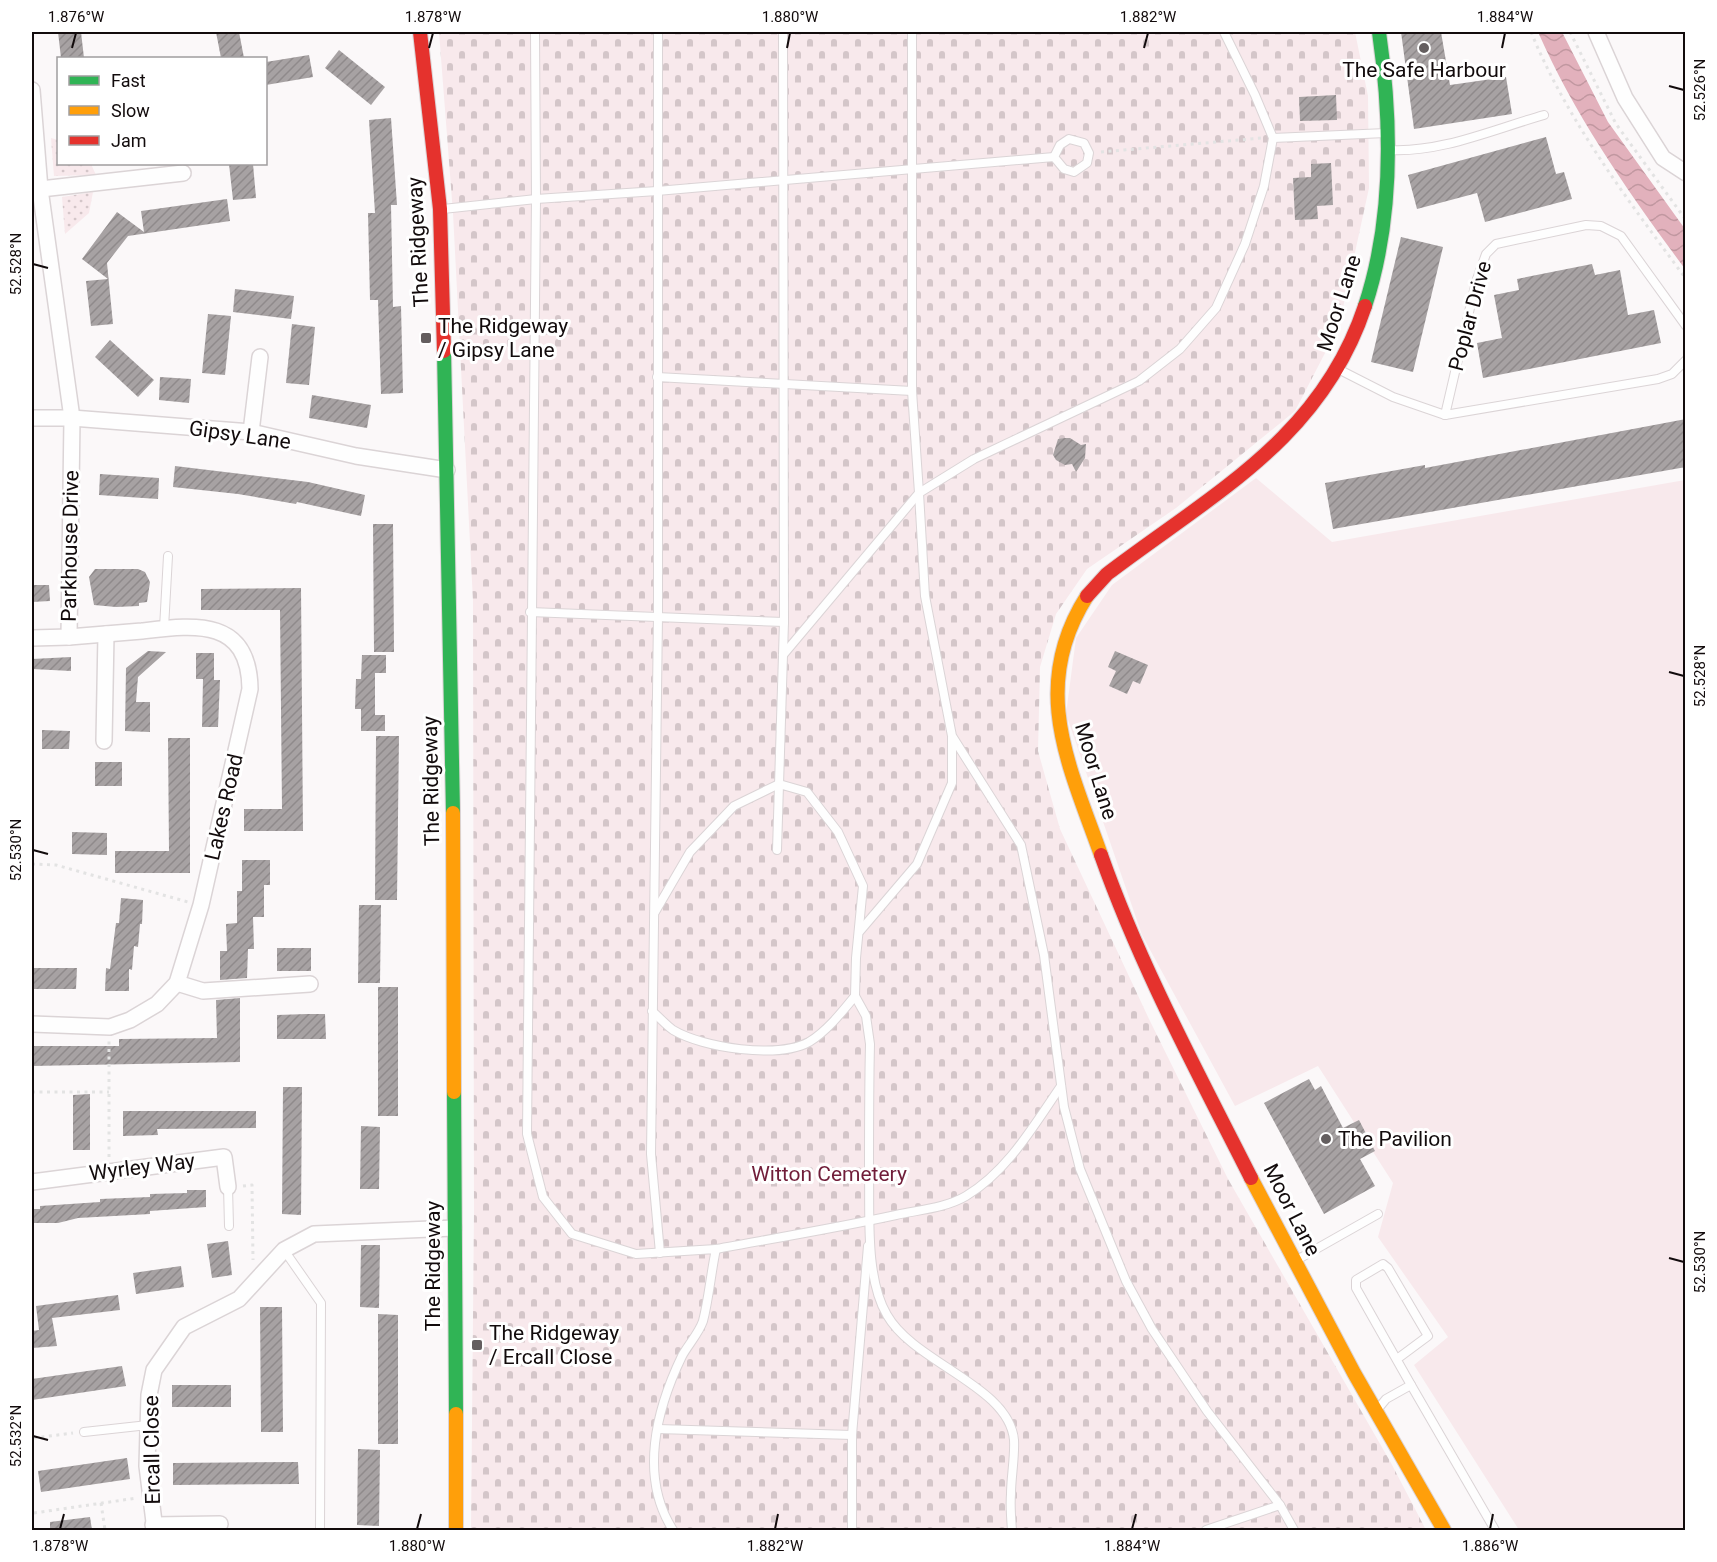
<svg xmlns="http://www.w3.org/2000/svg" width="1717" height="1562" font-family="Roboto,sans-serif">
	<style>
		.grass { fill: url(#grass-dots) }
		.cemetery { fill: url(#cemetery-stones) }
		.park { fill: #f8e9ec }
		.water { fill: url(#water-waves) }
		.building { fill: url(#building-hatch) }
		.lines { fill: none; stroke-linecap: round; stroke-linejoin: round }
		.lane-casing { stroke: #dbd4d6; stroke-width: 10 }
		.street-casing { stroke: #dbd4d6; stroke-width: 18 }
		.fast-casing { stroke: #dbd4d6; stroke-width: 16 }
		.slow-casing { stroke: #dbd4d6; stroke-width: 16 }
		.jam-casing { stroke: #dbd4d6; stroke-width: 16 }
		.path { stroke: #e3e3e3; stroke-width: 3; stroke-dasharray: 3 4.5; stroke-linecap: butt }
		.lane { stroke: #fefefe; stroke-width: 8 }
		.street { stroke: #fefefe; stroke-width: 15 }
		.fast { stroke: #30b455; stroke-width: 14 }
		.slow { stroke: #ff9f0a; stroke-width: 14 }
		.jam { stroke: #e5322d; stroke-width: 14 }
		.ticks { fill: none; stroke: #120b0c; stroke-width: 2 }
		.poi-dot { fill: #645e5f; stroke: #fff; stroke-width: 2 }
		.labels { text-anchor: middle; stroke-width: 6; stroke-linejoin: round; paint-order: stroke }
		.poi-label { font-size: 21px; fill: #120b0c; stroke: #fff; text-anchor: start }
		.street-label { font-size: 21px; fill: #120b0c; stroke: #fff }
		.park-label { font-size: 21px; fill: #701d39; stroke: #fff }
		.neatline { fill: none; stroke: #120b0c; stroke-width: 2 }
		.ticks-label { font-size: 15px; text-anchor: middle; fill: #120b0c }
	</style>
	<defs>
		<pattern id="grass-dots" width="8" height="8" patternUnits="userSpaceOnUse" patternTransform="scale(1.5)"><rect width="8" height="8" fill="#f8e9ec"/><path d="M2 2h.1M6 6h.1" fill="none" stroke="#d4c6c9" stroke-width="1.8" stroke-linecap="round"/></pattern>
		<pattern id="cemetery-stones" width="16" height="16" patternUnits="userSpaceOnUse" patternTransform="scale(1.5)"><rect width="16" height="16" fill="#f8e9ec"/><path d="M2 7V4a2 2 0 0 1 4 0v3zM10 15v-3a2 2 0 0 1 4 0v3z" fill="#d4c6c9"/></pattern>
		<pattern id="water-waves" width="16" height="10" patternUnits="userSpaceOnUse" patternTransform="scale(1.5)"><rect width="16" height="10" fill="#e2b1bc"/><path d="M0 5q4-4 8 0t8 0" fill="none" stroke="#c197a0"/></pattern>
		<pattern id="building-hatch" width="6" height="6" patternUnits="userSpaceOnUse" patternTransform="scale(1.5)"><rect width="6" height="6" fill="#a7a2a3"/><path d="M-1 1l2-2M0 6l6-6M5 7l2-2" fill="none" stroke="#8f8a8b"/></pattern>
	</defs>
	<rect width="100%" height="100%" fill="#fbf8f9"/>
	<g class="grass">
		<polygon points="51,138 58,140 58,164 91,164 96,175 54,176"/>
		<polygon points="93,192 89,213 65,234 62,197"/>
	</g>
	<polygon class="cemetery" points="439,32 1355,32 1368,96 1369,188 1339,326 1295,411 1176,508 1087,569 1056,614 1040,667 1038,751 1060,829 1149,1019 1228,1179 1391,1463 1426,1530 471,1530 474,1212 473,601 453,213"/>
	<polygon class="park" points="1256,478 1332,542 1685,480 1685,1530 1519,1530 1414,1365 1448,1337 1378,1237 1393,1183 1318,1066 1235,1106 1142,935 1066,714 1076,638 1112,585"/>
	<path class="water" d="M1538 32H1562L1608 122 1685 229V269C1629 193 1576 118 1538 32Z"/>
	<g class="building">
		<polygon points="58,32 81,32 84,58 61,58"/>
		<polygon points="216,32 239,32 244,58 221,58"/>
		<polygon points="1401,32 1441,32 1450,85 1506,77 1512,114 1414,129"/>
		<polygon points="339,50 385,87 371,105 325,68"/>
		<polygon points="309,55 313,77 266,85 266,62"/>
		<polygon points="1336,95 1337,120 1300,121 1299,97"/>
		<polygon points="391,118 397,205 391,205 393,307 401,306 403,393 381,394 378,300 370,300 368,213 375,213 369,120"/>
		<polygon points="1546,137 1556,174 1564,172 1572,199 1485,222 1477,193 1417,209 1408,175"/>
		<polygon points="1331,163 1333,205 1317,206 1318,219 1295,220 1293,178 1311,177 1311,164"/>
		<polygon points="229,164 253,164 256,198 233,200"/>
		<polygon points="227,199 230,221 128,236 107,263 113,324 91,326 86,281 108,279 82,259 117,212 144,232 141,211"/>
		<polygon points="1401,237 1443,247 1413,372 1371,362"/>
		<polygon points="1592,264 1595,275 1620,270 1628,315 1654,310 1661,343 1483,378 1477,343 1502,338 1494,295 1519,290 1517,279"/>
		<polygon points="235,289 294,296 291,319 233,312"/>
		<polygon points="208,314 231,316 225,375 202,373"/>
		<polygon points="292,324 315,327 309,385 286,383"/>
		<polygon points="110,340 154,380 138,397 95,357"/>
		<polygon points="160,377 191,379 189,403 159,400"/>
		<polygon points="312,395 371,405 367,428 309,418"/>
		<polygon points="1686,419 1686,467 1333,529 1325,483 1425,465 1425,468"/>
		<polygon points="1065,438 1070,438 1081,445 1086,444 1085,458 1076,472 1072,464 1065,465 1056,460 1053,455 1058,439"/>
		<polygon points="175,466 308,482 365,495 361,516 297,502 296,504 238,494 173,487"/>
		<polygon points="100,474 159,478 158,499 99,495"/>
		<polygon points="373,524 393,524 394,652 374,652"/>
		<polygon points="95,569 138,569 145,572 150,582 147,602 139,603 139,606 116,607 94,605 89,577"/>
		<polygon points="32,585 49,585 50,601 32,602"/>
		<polygon points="301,588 303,831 244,831 244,809 282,809 280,610 201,610 201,589"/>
		<polygon points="148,651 166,652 138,677 136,702 150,702 150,732 125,731 126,668"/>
		<polygon points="1115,651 1148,665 1140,684 1133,681 1127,694 1109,686 1116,671 1108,667"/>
		<polygon points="196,653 214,653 214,680 220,680 218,727 202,727 203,679 196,679"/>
		<polygon points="362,655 386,655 386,673 375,673 375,715 385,715 385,731 361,731 361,709 355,709 356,679 361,679"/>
		<polygon points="71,657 71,671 32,669 32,659"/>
		<polygon points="42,730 70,731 69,749 42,749"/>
		<polygon points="376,736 399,736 397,900 375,900"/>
		<polygon points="168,738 190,738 190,873 115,873 115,851 169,851"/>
		<rect x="95" y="762" width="27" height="24"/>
		<polygon points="72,832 107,833 107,855 72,854"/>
		<polygon points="242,860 270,860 270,885 264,885 264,917 253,917 254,949 248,949 247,978 220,980 220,951 227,951 226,924 237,923 237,891 242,891"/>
		<polygon points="121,898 143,900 142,924 140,924 138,947 134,946 132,970 129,969 129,991 105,991 106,968 110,969 116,923 119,923"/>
		<polygon points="359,905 381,905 380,983 358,983"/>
		<rect x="277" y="948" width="34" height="23"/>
		<polygon points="32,968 77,968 76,989 32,989"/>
		<rect x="378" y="987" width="20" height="129"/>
		<polygon points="240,998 240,1062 32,1066 32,1046 119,1046 119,1039 217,1038 216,1000"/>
		<polygon points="307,1014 325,1014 326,1039 277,1039 277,1015"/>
		<polygon points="1309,1079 1315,1090 1321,1086 1343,1128 1359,1120 1375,1151 1360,1159 1375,1186 1324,1214 1264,1103"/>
		<polygon points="283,1087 302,1087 301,1215 282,1214"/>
		<polygon points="90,1094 90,1150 73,1150 73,1095"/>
		<polygon points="123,1111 256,1111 256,1128 157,1129 158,1135 123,1136"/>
		<polygon points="361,1126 380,1127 379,1189 360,1189"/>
		<polygon points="187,1190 206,1190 206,1207 150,1211 150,1214 78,1218 58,1223 32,1223 32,1209 40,1209 40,1206 100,1202 100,1199 150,1197 150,1194 187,1193"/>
		<polygon points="228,1241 232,1275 212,1278 207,1244"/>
		<polygon points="361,1245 380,1245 379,1308 360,1307"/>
		<polygon points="181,1266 184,1287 136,1294 133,1273"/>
		<polygon points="118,1295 120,1310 52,1318 57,1346 32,1348 32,1331 39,1330 36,1306"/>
		<polygon points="260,1307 282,1307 283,1432 261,1432"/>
		<polygon points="378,1314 398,1315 398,1444 378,1444"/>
		<polygon points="122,1366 126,1386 32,1400 32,1379"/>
		<rect x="172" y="1385" width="59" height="22"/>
		<polygon points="358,1449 380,1450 379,1526 357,1525"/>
		<polygon points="127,1458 130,1479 41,1492 38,1471"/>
		<polygon points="298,1462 299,1484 173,1485 173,1463"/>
		<polygon points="90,1517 92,1530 50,1530 50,1522"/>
	</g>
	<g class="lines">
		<g class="lane-casing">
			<g id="lane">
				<path d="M535 32 536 199 527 1134 543 1197 572 1234 636 1254 716 1249C711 1272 709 1298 703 1321 699 1333 688 1345 682 1356 656 1410 639 1477 673 1530"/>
				<polyline points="658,32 658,616 651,1154 660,1253"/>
				<polyline points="1224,32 1255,95 1273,138 1264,186 1245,244 1216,308 1180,349 1139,381 974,459 919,493 925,596 952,736 1021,845 1044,955 1064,1107 1080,1169 1126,1281 1152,1329 1207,1411 1280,1505 1294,1530"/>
				<polyline points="1273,138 1386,133"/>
				<polygon points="1069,139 1084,143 1089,153 1087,163 1074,172 1064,169 1054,157 1060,145"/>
				<path d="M1389 150C1441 153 1494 129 1544 115"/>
				<polyline points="443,209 536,199 657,191 1054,157"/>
				<polyline points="1340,370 1393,397 1445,415 1658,379 1672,374 1686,360"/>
				<polyline points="657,377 912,391"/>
				<polyline points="1445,415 1476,282 1486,254 1496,244 1586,225 1601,226 1621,236 1686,326"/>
				<polyline points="530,612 784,622"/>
				<polyline points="164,628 168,556"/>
				<polyline points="783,655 919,493 912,391 912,32"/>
				<polyline points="777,850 784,622 783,32"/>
				<polyline points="860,931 917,864 952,783 952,737"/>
				<path d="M855 996 866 1016 870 1044C869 1087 869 1129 869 1172 870 1214 865 1278 887 1315 914 1363 1009 1386 1014 1440 1015 1457 1011 1477 1011 1494 1010 1506 1011 1518 1012 1530"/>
				<path d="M652 1011C659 1017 666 1025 673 1030 703 1048 778 1059 809 1042 827 1031 842 1012 855 996L856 958 863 886 838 832 807 792 779 784 734 806 690 852 655 912"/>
				<polyline points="228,1187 229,1226"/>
				<path d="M716 1249C776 1238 836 1228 896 1215 918 1210 946 1208 966 1196 1008 1171 1034 1125 1061 1086"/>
				<polyline points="284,1250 321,1303 320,1530"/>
				<polyline points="1295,1261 1378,1214"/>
				<polyline points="1411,1385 1495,1530"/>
				<polyline points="1377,1410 1386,1399 1411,1385 1356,1288 1356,1280 1383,1264 1388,1268 1428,1336 1397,1359"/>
				<polyline points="658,1429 852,1435"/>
				<polyline points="84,1432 148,1425"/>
				<polyline points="852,1530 852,1435 868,1246"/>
				<polyline points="1206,1530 1280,1505"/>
			</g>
		</g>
		<g class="street-casing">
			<g id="street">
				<polyline points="1596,32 1625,98 1663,158 1686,173"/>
				<polyline points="32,90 40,189 72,418 69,637 32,638"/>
				<polyline points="32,190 183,173"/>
				<polyline points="32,418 72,418 251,432 356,456 447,470"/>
				<polyline points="251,432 260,357"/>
				<polyline points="104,741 106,634"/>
				<polyline points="177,983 203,991 310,984"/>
				<path d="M32 1024 110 1027 130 1020 157 1004 177 983 201 905 250 689C249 617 194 625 142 631 118 633 93 635 69 637"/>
				<polyline points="32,1182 224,1157 228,1187"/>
				<polyline points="153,1525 220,1524"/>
				<polyline points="155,1530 147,1466 149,1395 154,1370 184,1327 239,1299 284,1250 314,1234 454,1228"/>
			</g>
		</g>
		<g class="fast-casing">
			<g id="fast">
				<path d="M1365 306C1394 218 1392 122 1379 32"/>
				<polyline points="444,351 453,813"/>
				<polyline points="454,1092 456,1414"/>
			</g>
		</g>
		<g class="slow-casing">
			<g id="slow">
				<path d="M1087 596C1029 687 1069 765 1101 855"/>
				<polyline points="453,813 454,1092"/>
				<polyline points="1251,1178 1354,1373 1444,1530"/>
				<polyline points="456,1414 456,1530"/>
			</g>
		</g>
		<g class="jam-casing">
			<g id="jam">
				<polyline points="420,32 440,209 444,351"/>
				<path d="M1087 596 1107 574C1212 494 1321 439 1365 306"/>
				<path d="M1101 855C1141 968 1197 1071 1251 1178"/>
			</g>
		</g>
		<g class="path">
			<path d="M1531 32C1568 122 1628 200 1686 279"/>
			<polyline points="1570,32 1616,124 1686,220"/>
			<polyline points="1101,152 1262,138"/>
			<polyline points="32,864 56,865 188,902"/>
			<polyline points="32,1092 109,1092"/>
			<polyline points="109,1157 109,1041"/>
			<polyline points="243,1186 252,1185 253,1260"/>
			<polyline points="34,1438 73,1433"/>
			<polyline points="101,1503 105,1530"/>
			<polyline points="34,1513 137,1498"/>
		</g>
		<use href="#lane" class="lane"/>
		<use href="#street" class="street"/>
		<use href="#fast" class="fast"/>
		<use href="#slow" class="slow"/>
		<use href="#jam" class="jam"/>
	</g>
	<path class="ticks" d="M72 48 76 33M429 48 433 33M787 48 790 33M1144 48 1148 33M1502 48 1505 33M1669 86 1684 90M33 264 48 268M1669 672 1684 676M33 850 48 854M1669 1258 1684 1262M33 1436 48 1440M60 1529 64 1514M417 1529 421 1514M775 1529 778 1514M1132 1529 1136 1514M1490 1529 1493 1514"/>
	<g class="poi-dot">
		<circle cx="1424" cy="48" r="6"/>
		<rect x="420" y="332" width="12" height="12" rx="3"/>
		<circle cx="1326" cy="1139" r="6"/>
		<rect x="471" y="1339" width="12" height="12" rx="3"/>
	</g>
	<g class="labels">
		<g class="poi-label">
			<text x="1424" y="77" text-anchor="middle">The Safe Harbour</text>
			<text x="438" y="333">The Ridgeway<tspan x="438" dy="24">/ Gipsy Lane</tspan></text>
			<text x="1338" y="1146">The Pavilion</text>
			<text x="489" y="1340">The Ridgeway<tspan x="489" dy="24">/ Ercall Close</tspan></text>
		</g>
		<g class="street-label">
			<text transform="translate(418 242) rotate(-93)" y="7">The Ridgeway</text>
			<text transform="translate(1339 303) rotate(-72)" y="7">Moor Lane</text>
			<text transform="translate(1470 316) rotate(-75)" y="7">Poplar Drive</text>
			<text transform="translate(240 435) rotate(8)" y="7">Gipsy Lane</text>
			<text transform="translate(70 546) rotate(-89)" y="7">Parkhouse Drive</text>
			<text transform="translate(1096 771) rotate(73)" y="7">Moor Lane</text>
			<text transform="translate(431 781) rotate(-91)" y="7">The Ridgeway</text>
			<text transform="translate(224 807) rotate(-77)" y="7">Lakes Road</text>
			<text transform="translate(142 1167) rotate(-7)" y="7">Wyrley Way</text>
			<text transform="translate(1292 1210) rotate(63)" y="7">Moor Lane</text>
			<text transform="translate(433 1266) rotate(-90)" y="7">The Ridgeway</text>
			<text transform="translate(152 1450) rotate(-91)" y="7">Ercall Close</text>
		</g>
		<g class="park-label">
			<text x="829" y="1181">Witton Cemetery</text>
		</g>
	</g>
	<rect width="1717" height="1562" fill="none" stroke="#ffffff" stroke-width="66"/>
	<rect x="57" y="57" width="210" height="108" fill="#ffffff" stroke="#a09d9e" stroke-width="1.5"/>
	<rect x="69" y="76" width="30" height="9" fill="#30b455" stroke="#a09d9e" stroke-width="1.5"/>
	<text x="111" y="87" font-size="18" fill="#120b0c">Fast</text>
	<rect x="69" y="106" width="30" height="9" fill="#ff9f0a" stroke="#a09d9e" stroke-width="1.5"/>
	<text x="111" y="117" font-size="18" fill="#120b0c">Slow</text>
	<rect x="69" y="136" width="30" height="9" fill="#e5322d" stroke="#a09d9e" stroke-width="1.5"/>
	<text x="111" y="147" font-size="18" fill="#120b0c">Jam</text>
	<rect x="33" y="33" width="1651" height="1496" class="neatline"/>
	<g class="ticks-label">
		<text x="76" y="22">1.876°W</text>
		<text x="433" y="22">1.878°W</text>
		<text x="790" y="22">1.880°W</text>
		<text x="1148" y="22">1.882°W</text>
		<text x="1505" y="22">1.884°W</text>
		<text transform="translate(1700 90) rotate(-90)" y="5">52.526°N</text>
		<text transform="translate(16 264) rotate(-90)" y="5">52.528°N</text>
		<text transform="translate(1700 676) rotate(-90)" y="5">52.528°N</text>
		<text transform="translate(16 850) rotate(-90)" y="5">52.530°N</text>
		<text transform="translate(1700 1262) rotate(-90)" y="5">52.530°N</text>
		<text transform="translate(16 1436) rotate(-90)" y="5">52.532°N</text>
		<text x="60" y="1551">1.878°W</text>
		<text x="417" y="1551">1.880°W</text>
		<text x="775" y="1551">1.882°W</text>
		<text x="1132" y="1551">1.884°W</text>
		<text x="1490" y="1551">1.886°W</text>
	</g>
</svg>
